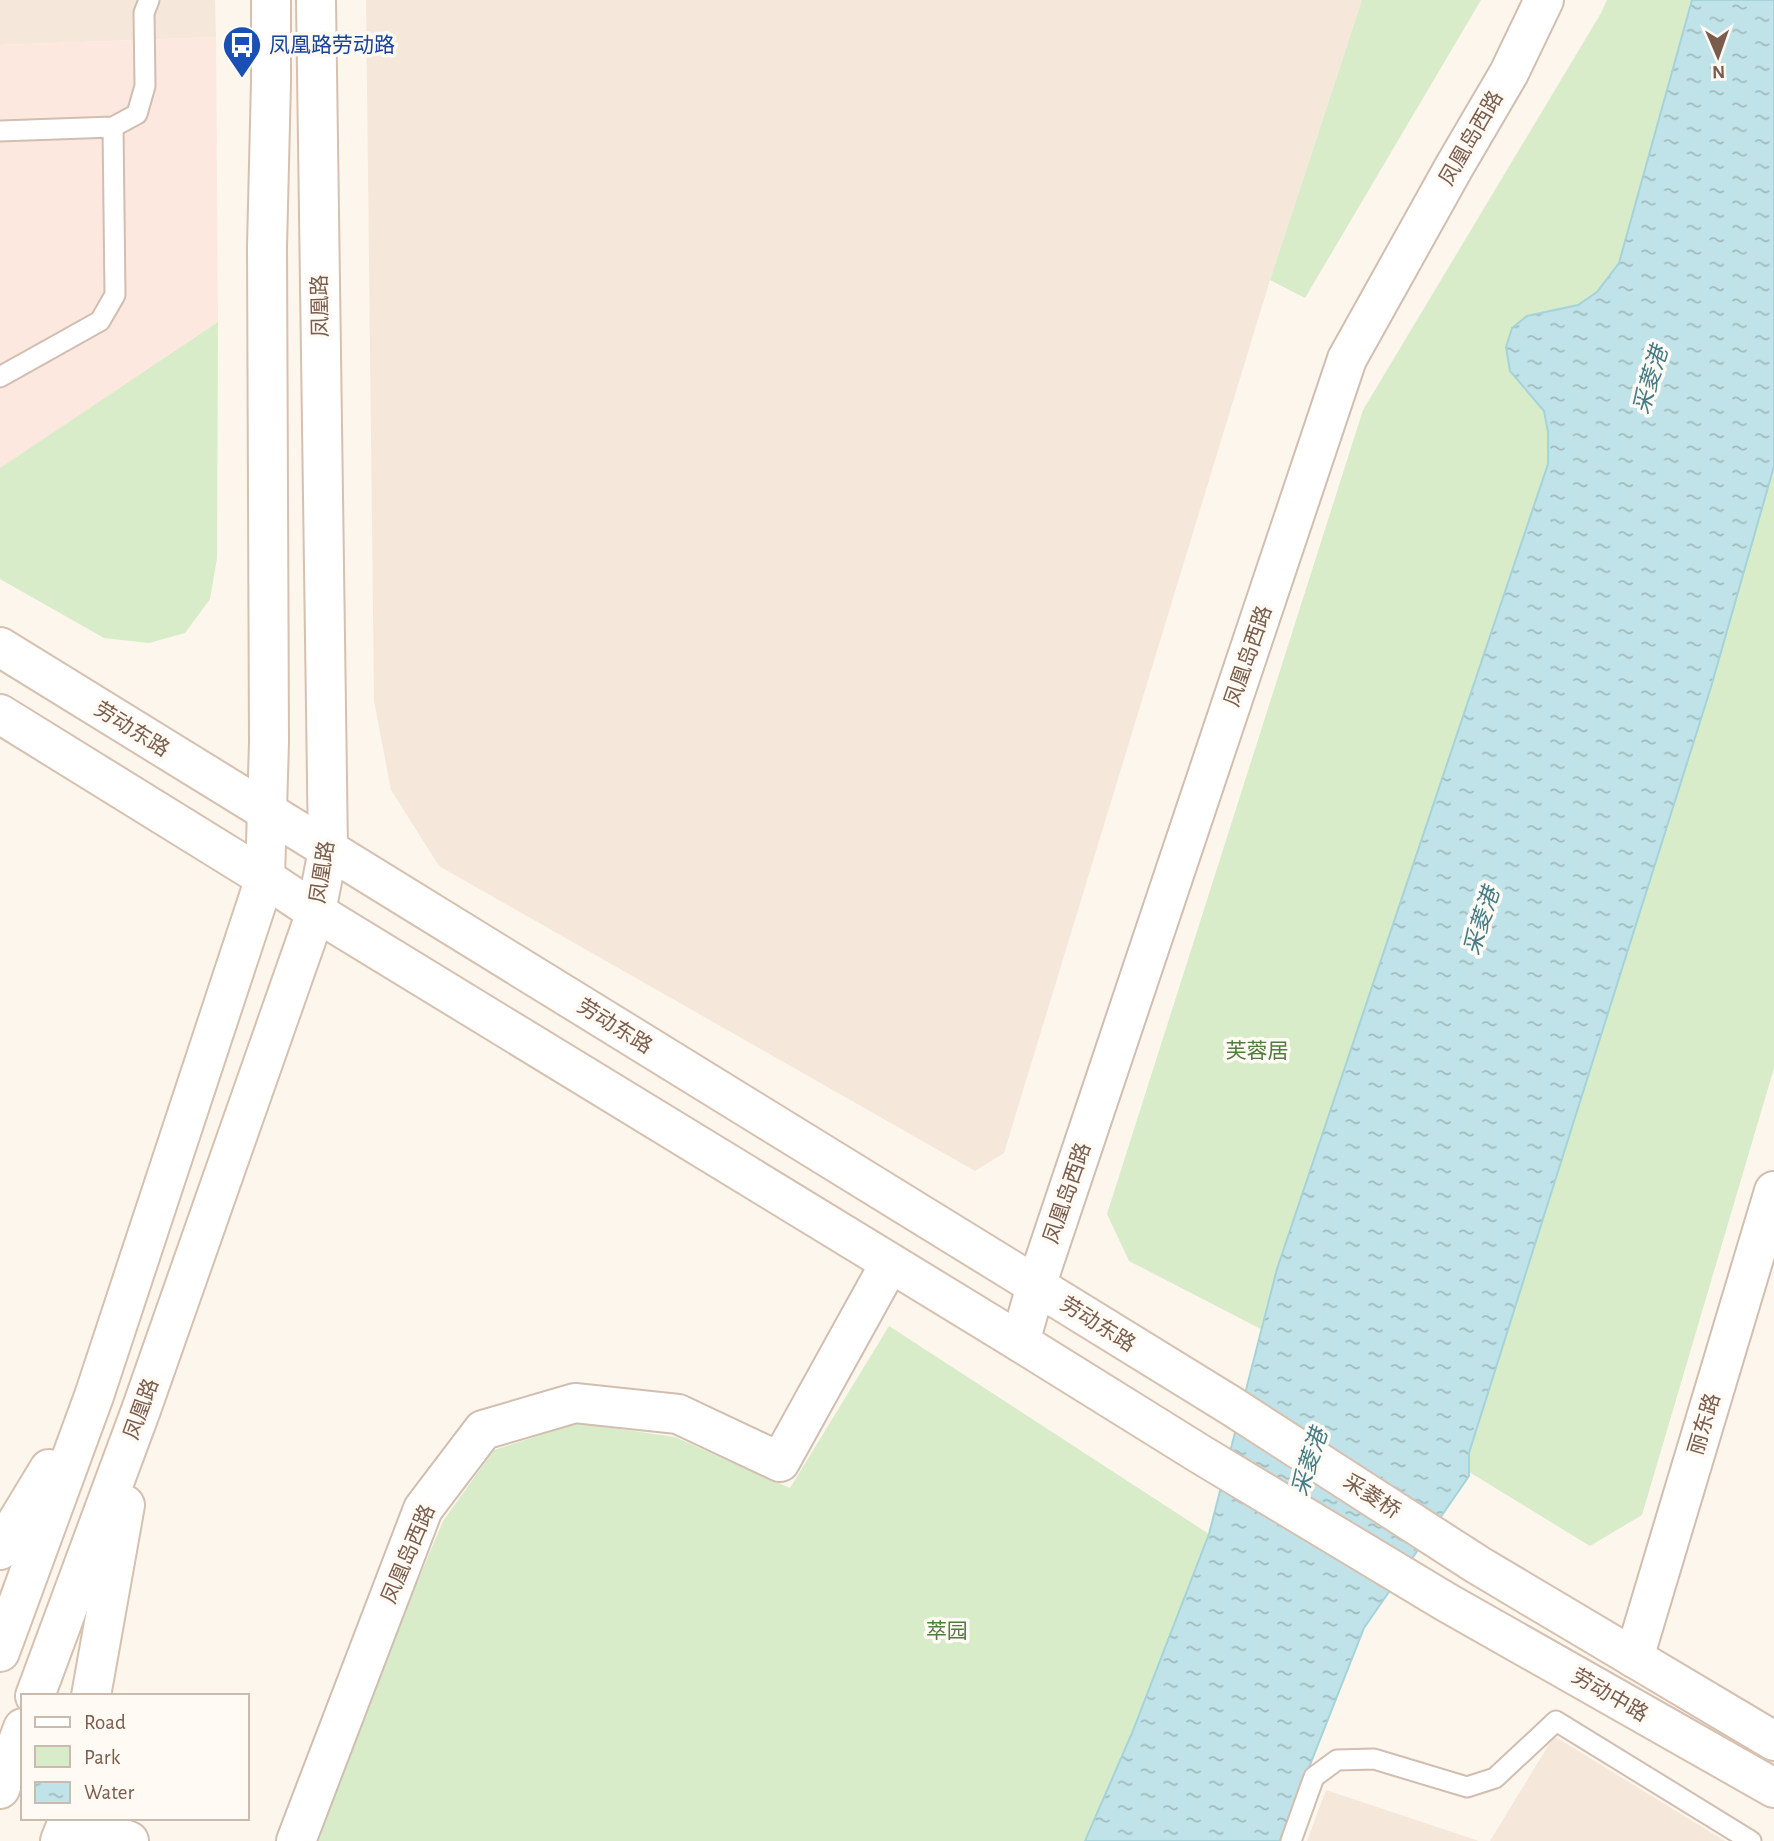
<svg xmlns="http://www.w3.org/2000/svg" width="1774" height="1841" font-family="'Alegreya Sans','Noto Sans SC',sans-serif">
	<style>
		.residential { fill: #f5e8da }
		.commercial { fill: #fde8e0 }
		.green { fill: #d8ecc9 }
		.water { fill: url(#water-ripples); stroke: #a5d3da; stroke-width: 2 }
		.lines { fill: none; stroke-linecap: round; stroke-linejoin: round }
		.lane-casing { stroke: #d1beb0; stroke-width: 23 }
		.street-casing { stroke: #d1beb0; stroke-width: 42 }
		.secondary-casing { stroke: #d6c0b0; stroke-width: 42 }
		.lane { stroke: #fff; stroke-width: 19 }
		.street { stroke: #fff; stroke-width: 38 }
		.secondary { stroke: #fff; stroke-width: 38 }
		.labels { text-anchor: middle; stroke-width: 7; stroke-linejoin: round; paint-order: stroke }
		.transit-label { font-size: 21px; fill: #164399; stroke: #fffaf3; text-anchor: start }
		.street-label { font-size: 21px; fill: #7a5c4d; stroke: #fffaf3 }
		.park-label { font-size: 21px; fill: #537a41; stroke: #fffaf3 }
		.water-label { font-size: 23px; font-style: italic; fill: #437c86; stroke: #fffaf3 }
	</style>
	<defs>
		<pattern id="water-ripples" width="26" height="14" patternUnits="userSpaceOnUse" patternTransform="scale(1.75)"><rect width="26" height="14" fill="#bfe3e8"/><path d="M2 4q2-2 4 0t4 0M15 11q2-2 4 0t4 0" fill="none" stroke="#a0bbbe"/></pattern>
	</defs>
	<rect width="100%" height="100%" fill="#fdf6ec"/>
	<g class="residential">
		<polygon points="0,0 215,0 216,37 0,45"/>
		<polygon points="366,0 1362,0 1270,280 1004,1153 975,1171 439,866 391,790 374,701"/>
		<polygon points="1554,1736 1725,1841 1490,1841"/>
		<polygon points="1326,1790 1479,1841 1307,1841"/>
	</g>
	<polygon class="commercial" points="216,37 218,322 0,468 0,45"/>
	<g class="green">
		<polygon points="1362,0 1481,0 1305,298 1270,280"/>
		<polygon points="1607,0 1715,0 1296,1347 1129,1261 1107,1214 1363,410 1601,13"/>
		<polygon points="218,322 217,558 210,599 185,633 149,643 104,638 0,579 0,468"/>
		<polygon points="1774,344 1774,1068 1642,1515 1590,1546 1420,1442"/>
		<polygon points="889,1326 1209,1534 1132,1733 1085,1841 308,1841 443,1521 494,1450 578,1423 675,1437 790,1488"/>
	</g>
	<polygon class="water" points="1692,0 1774,0 1774,466 1711,687 1469,1453 1469,1476 1364,1628 1280,1841 1085,1841 1132,1733 1209,1534 1277,1269 1548,464 1548,432 1544,411 1510,371 1506,347 1512,328 1527,316 1578,305 1597,292 1619,263"/>
	<g class="lines">
		<g class="lane-casing">
			<g id="lane">
				<polyline points="0,131 113,127 137,114 145,86 144,13 149,0"/>
				<polyline points="0,377 100,321 115,295 113,127"/>
				<polyline points="1291,1841 1314,1777 1337,1760 1374,1759 1467,1787 1495,1778 1556,1721 1751,1841"/>
			</g>
		</g>
		<g class="street-casing">
			<g id="street">
				<polyline points="1020,1342 1036,1286 1347,359 1454,167 1509,73 1544,0"/>
				<polyline points="1634,1658 1774,1191"/>
				<polyline points="70,1818 129,1841"/>
				<polyline points="296,1841 423,1509 483,1430 575,1403 678,1414 780,1462 890,1263"/>
			</g>
		</g>
		<g class="secondary-casing">
			<g id="secondary">
				<polyline points="0,647 1230,1405 1478,1565 1774,1741"/>
				<polyline points="0,714 265,878 316,912 1020,1342 1200,1454 1446,1602 1774,1788"/>
				<polyline points="0,1550 49,1469"/>
				<polyline points="0,1652 94,1396 265,878 269,742 267,247 271,82 271,0"/>
				<polyline points="35,1696 141,1410 316,912 328,850 316,0"/>
				<polyline points="91,1696 125,1505"/>
				<polyline points="0,1789 23,1728"/>
				<polyline points="60,1841 69,1818"/>
			</g>
		</g>
		<use href="#lane" class="lane"/>
		<use href="#street" class="street"/>
		<use href="#secondary" class="secondary"/>
	</g>
	<defs>
		<g id="bus-pin" transform="scale(2.0125)"><path d="M0 17L-7.5 6A9.5 9.5 0 1 1 7.5 6Z" fill="#1a4fb4" stroke="#fffaf3"/><path d="M-5-6H5V4H4V6H2V4H-2V6H-4V4H-5ZM-3.5-4V0h7V-4ZM-3.5 1.2v1.5H-2V1.2ZM2 1.2v1.5H3.5V1.2Z" fill="#fff"/></g>
	</defs>
	<g fill-rule="evenodd">
		<use href="#bus-pin" x="242" y="45"/>
	</g>
	<g class="labels">
		<g class="transit-label">
			<text x="269" y="52">凤凰路劳动路</text>
		</g>
		<g class="street-label">
			<text transform="translate(1471 138) rotate(-60)" y="7">凤凰岛西路</text>
			<text transform="translate(320 306) rotate(-91)" y="7">凤凰路</text>
			<text transform="translate(1248 656) rotate(-71)" y="7">凤凰岛西路</text>
			<text transform="translate(132 729) rotate(32)" y="7">劳动东路</text>
			<text transform="translate(322 872) rotate(-81)" y="7">凤凰路</text>
			<text transform="translate(615 1026) rotate(32)" y="7">劳动东路</text>
			<text transform="translate(1067 1193) rotate(-71)" y="7">凤凰岛西路</text>
			<text transform="translate(1098 1324) rotate(32)" y="7">劳动东路</text>
			<text transform="translate(141 1409) rotate(-70)" y="7">凤凰路</text>
			<text transform="translate(1704 1424) rotate(-73)" y="7">丽东路</text>
			<text transform="translate(1372 1496) rotate(33)" y="7">采菱桥</text>
			<text transform="translate(408 1554) rotate(-67)" y="7">凤凰岛西路</text>
			<text transform="translate(1610 1695) rotate(30)" y="7">劳动中路</text>
		</g>
		<g class="park-label">
			<text x="1257" y="1058">芙蓉居</text>
			<text x="947" y="1638">萃园</text>
		</g>
		<g class="water-label">
			<text transform="translate(1650 380) rotate(-73)" y="8">采菱港</text>
			<text transform="translate(1481 921) rotate(-72)" y="8">采菱港</text>
			<text transform="translate(1309 1462) rotate(-72)" y="8">采菱港</text>
		</g>
	</g>
	<rect x="21" y="1694" width="228" height="126" fill="#fffaf3" stroke="#cabbb1" stroke-width="2"/>
	<rect x="35" y="1717" width="35" height="10" fill="#ffffff" stroke="#cabbb1" stroke-width="2"/>
	<text x="84" y="1729" font-size="21" fill="#7a5c4d">Road</text>
	<rect x="35" y="1746" width="35" height="21" fill="#d8ecc9" stroke="#cabbb1" stroke-width="2"/>
	<text x="84" y="1764" font-size="21" fill="#7a5c4d">Park</text>
	<rect x="35" y="1782" width="35" height="21" fill="url(#water-ripples)" stroke="#cabbb1" stroke-width="2"/>
	<text x="84" y="1799" font-size="21" fill="#7a5c4d">Water</text>
	<g transform="translate(1718 56) rotate(178)" stroke="#fffaf3" stroke-width="5" paint-order="stroke">
	<path d="M0-5L12 26L0 18L-12 26Z" fill="#7a5c4d"/>
	<text y="-10" font-size="19" font-weight="bold" text-anchor="middle" fill="#7a5c4d">N</text>
	</g>
</svg>
